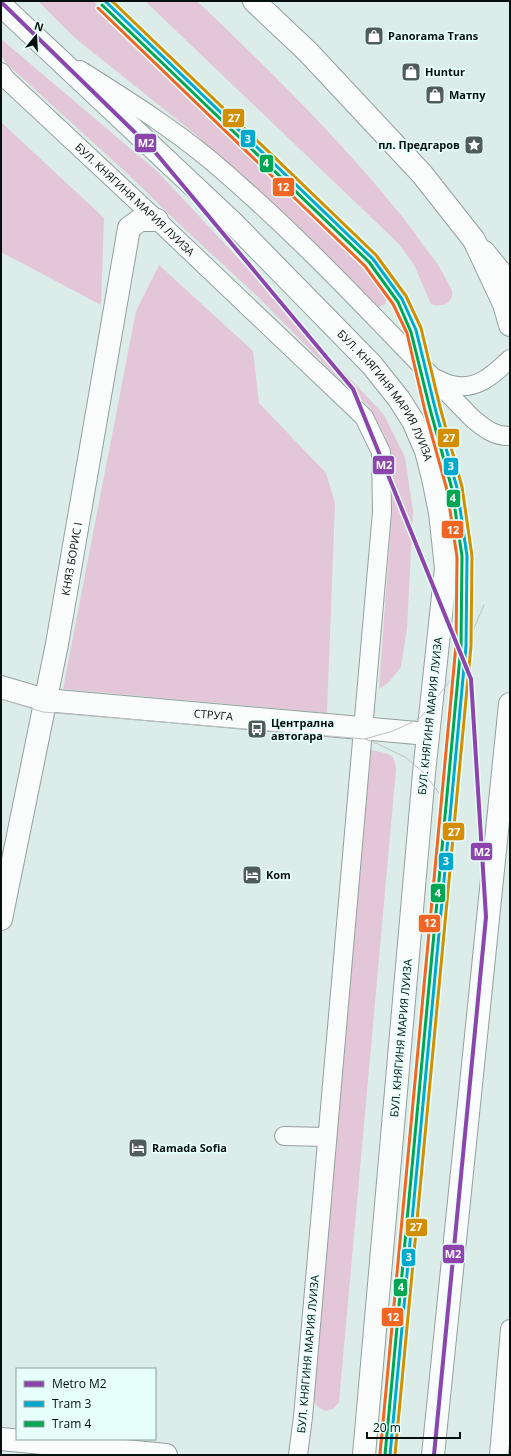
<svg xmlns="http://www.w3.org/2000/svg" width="511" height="1456" font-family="'Open Sans',sans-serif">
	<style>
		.green { fill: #e3c6d8 }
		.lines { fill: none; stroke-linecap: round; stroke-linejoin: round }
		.service-casing { stroke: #93a09d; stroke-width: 20 }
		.minor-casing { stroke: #93a09d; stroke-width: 24 }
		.primary-casing { stroke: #93a09d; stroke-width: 24 }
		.service { stroke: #fafcfc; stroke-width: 18 }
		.minor { stroke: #fafcfc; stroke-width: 22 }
		.primary { stroke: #fafcfc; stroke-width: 22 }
		.tram { stroke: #bec2c2; stroke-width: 1 }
		.tram-1-casing { stroke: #e7fffa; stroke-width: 6 }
		.tram-2-casing { stroke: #e7fffa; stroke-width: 6 }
		.tram-3-casing { stroke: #e7fffa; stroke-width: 6 }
		.tram-4-casing { stroke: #e7fffa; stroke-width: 6 }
		.tram-1 { stroke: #00a9ce; stroke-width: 3 }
		.tram-2 { stroke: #00a651; stroke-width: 3 }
		.tram-3 { stroke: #d38f02; stroke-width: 3 }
		.tram-4 { stroke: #f26522; stroke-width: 3 }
		.metro-1-casing { stroke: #e7fffa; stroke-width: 7 }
		.metro-1 { stroke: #8e44ad; stroke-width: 4 }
		.labels { text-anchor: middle; stroke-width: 3.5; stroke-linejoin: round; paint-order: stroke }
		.poi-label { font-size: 11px; font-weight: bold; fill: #050f0d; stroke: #e7fffa; text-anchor: start }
		.street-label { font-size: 11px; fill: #050f0d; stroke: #e7fffa }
		.line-badge { stroke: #e7fffa; stroke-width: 1.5 }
		.badge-label { font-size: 11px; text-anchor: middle; font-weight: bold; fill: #fff }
	</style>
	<rect width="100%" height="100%" fill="#dcece9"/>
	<g class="green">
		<path d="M38 1H93L365 267 380 282 386 293V303C381 307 378 308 373 304L195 134 75 38Z"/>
		<path d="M145 1H197C264 65 331 130 390 202 402 216 413 230 423 245 429 253 436 261 441 270 444 276 450 285 452 291 454 304 440 308 431 304L414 265 399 244Z"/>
		<polygon points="1,39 158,172 384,415 405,457 413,511 407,628 401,667 389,682 379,689 392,509 392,458 385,436 369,406 341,381 256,295 178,223 132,178 6,63 1,55"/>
		<polygon points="1,122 104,218 101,305 1,252"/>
		<polygon points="159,265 253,351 259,403 326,473 335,503 327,713 63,689 136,311"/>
		<path d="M371 750C385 754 395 751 396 769L339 1402 333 1409 325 1411 318 1407 314 1401Z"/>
	</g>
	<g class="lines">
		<g class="service-casing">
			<g id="service">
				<path d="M80 70C124 98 169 126 209 159 303 238 386 330 472 418 483 427 494 437 510 436"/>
				<path id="s1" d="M1 72 5 78 157 220 364 417 381 452 382 512 303 1417 298 1455"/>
				<path d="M434 378C440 380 446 384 452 385 477 391 494 374 510 359"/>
				<polyline points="284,1136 327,1137"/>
				<polyline points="499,1455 510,1329"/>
			</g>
		</g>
		<g class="minor-casing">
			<g id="minor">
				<polyline points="484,252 510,284"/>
				<path id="s2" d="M1 687 45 700 428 734"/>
				<path id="s3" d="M1 919 57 644 129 228 140 220H157"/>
				<polyline points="1,1439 166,1455"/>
			</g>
		</g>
		<g class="primary-casing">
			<g id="primary">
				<polyline points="254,1 308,52 422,174 474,240 504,304 510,325"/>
				<path id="s4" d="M1 5 232 222 372 365 399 399 413 421 426 451 433 478 440 513 446 568 424 773 364 1455"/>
				<polyline points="433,1455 510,704"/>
			</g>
		</g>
		<use href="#service" class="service"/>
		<use href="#minor" class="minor"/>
		<use href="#primary" class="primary"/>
		<g class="tram">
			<polyline points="1,699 43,712 365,739 378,744 405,757 424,773 442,797 450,826"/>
			<polyline points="365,739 393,731 408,724 420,718 431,705 453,677 484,605"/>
		</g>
		<g class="tram-1-casing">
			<polyline id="tram-1" points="105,1 373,259 402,299 416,330 435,408 457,488 467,556 466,646 390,1455"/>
		</g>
		<g class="tram-2-casing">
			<polyline id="tram-2" points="102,5 369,262 398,302 411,332 430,409 452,489 462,556 461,646 385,1455"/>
		</g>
		<g class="tram-3-casing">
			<polyline id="tram-3" points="112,1 376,255 406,296 421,328 440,407 462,487 472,556 471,646 395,1455"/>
		</g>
		<g class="tram-4-casing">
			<polyline id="tram-4" points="98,8 365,266 393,304 407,333 425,411 447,490 457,557 456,645 380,1454"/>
		</g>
		<use href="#tram-1" class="tram-1"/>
		<use href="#tram-2" class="tram-2"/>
		<use href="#tram-3" class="tram-3"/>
		<use href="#tram-4" class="tram-4"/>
		<g class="metro-1-casing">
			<polyline id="metro-1" points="1,2 155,152 353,389 471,679 486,917 434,1455"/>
		</g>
		<use href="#metro-1" class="metro-1"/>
	</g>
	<defs>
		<g id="shop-square" transform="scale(1)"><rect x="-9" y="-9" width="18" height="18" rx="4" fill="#505c5a" stroke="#e7fffa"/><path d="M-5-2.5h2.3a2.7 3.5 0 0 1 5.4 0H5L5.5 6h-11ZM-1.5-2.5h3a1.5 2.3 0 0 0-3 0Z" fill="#fff"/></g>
		<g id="sight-square" transform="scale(1)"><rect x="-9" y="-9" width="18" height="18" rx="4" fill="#505c5a" stroke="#e7fffa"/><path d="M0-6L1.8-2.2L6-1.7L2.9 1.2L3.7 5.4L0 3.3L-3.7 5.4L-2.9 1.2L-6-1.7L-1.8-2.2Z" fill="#fff"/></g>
		<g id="bus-square" transform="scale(1)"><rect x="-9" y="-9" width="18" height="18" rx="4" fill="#505c5a" stroke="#e7fffa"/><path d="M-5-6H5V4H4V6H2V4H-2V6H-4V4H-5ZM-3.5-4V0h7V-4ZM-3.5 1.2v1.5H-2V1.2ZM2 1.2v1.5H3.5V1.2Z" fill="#fff"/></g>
		<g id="hotel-square" transform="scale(1)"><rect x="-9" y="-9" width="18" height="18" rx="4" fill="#505c5a" stroke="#e7fffa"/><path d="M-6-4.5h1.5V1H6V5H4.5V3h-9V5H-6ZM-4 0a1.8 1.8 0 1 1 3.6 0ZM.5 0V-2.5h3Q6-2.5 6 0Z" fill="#fff"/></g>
	</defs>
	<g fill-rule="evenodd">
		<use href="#shop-square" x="374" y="36"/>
		<use href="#shop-square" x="411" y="72"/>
		<use href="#shop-square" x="435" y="95"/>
		<use href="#sight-square" x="474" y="145"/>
		<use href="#bus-square" x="257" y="729"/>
		<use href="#hotel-square" x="252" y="875"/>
		<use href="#hotel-square" x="138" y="1148"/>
	</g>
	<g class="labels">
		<g class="poi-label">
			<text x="388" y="40">Panorama Trans</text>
			<text x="425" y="76">Huntur</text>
			<text x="449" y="99">Матпу</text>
			<text x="460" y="149" text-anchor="end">пл. Предгаров</text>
			<text x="271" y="727">Централна<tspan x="271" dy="13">автогара</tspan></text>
			<text x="266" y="879">Kom</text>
			<text x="152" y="1152">Ramada Sofia</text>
		</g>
		<g class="street-label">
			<text dy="4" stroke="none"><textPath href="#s1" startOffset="185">БУЛ. КНЯГИНЯ МАРИЯ ЛУИЗА</textPath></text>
			<text dy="4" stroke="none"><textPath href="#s4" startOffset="550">БУЛ. КНЯГИНЯ МАРИЯ ЛУИЗА</textPath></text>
			<text dy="4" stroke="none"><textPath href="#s3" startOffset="367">КНЯЗ БОРИС I</textPath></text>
			<text dy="4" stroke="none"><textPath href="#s2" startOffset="215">СТРУГА</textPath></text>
			<text transform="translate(430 716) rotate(-84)" y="4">БУЛ. КНЯГИНЯ МАРИЯ ЛУИЗА</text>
			<text transform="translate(401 1038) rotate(-85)" y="4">БУЛ. КНЯГИНЯ МАРИЯ ЛУИЗА</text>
			<text transform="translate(308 1354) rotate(-85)" y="4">БУЛ. КНЯГИНЯ МАРИЯ ЛУИЗА</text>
		</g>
	</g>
	<g class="line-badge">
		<rect x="222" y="108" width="23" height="20" rx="4" fill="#d38f02"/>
		<rect x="240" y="129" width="16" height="19" rx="4" fill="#00a9ce"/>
		<rect x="134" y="133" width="23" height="20" rx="4" fill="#8e44ad"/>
		<rect x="259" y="154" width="15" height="19" rx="4" fill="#00a651"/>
		<rect x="272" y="177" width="23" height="20" rx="4" fill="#f26522"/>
		<rect x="437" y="428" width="23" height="20" rx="4" fill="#d38f02"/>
		<rect x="372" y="455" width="23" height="20" rx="4" fill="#8e44ad"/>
		<rect x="443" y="457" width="16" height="19" rx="4" fill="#00a9ce"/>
		<rect x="446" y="489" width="15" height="19" rx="4" fill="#00a651"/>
		<rect x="441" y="520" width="23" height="19" rx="4" fill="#f26522"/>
		<rect x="442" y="822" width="23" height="19" rx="4" fill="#d38f02"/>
		<rect x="470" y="842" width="23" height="19" rx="4" fill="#8e44ad"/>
		<rect x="438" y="852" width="16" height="19" rx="4" fill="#00a9ce"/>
		<rect x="430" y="883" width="16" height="20" rx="4" fill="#00a651"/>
		<rect x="418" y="914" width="23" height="19" rx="4" fill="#f26522"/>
		<rect x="405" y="1218" width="23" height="19" rx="4" fill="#d38f02"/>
		<rect x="442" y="1244" width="23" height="20" rx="4" fill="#8e44ad"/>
		<rect x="401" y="1248" width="15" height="19" rx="4" fill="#00a9ce"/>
		<rect x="393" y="1278" width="15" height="19" rx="4" fill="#00a651"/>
		<rect x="381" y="1307" width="23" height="20" rx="4" fill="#f26522"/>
	</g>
	<g class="badge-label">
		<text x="234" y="122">27</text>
		<text x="248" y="143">3</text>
		<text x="146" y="147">M2</text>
		<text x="266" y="167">4</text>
		<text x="283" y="191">12</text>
		<text x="449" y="442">27</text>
		<text x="384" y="469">M2</text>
		<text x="451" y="470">3</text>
		<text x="453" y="502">4</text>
		<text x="453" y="534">12</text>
		<text x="454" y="836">27</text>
		<text x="482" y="856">M2</text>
		<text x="446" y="865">3</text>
		<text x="438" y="897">4</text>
		<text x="430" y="927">12</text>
		<text x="416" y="1231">27</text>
		<text x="453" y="1258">M2</text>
		<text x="409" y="1261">3</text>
		<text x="401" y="1291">4</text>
		<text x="393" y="1321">12</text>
	</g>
	<rect width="511" height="1456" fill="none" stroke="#050f0d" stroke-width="4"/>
	<rect x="16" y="1368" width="140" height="72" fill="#e7fffa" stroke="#8d9f9b"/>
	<rect x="24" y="1381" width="20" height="6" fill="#8e44ad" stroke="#8d9f9b"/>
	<text x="52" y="1388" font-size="12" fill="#050f0d">Metro M2</text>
	<rect x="24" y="1401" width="20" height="6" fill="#00a9ce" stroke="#8d9f9b"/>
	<text x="52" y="1408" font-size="12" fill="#050f0d">Tram 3</text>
	<rect x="24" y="1421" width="20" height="6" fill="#00a651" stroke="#8d9f9b"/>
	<text x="52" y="1428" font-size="12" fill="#050f0d">Tram 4</text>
	<g transform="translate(36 36) rotate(18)" stroke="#e7fffa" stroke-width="3" paint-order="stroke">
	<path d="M0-3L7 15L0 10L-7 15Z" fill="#050f0d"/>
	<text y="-6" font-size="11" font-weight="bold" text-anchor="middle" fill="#050f0d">N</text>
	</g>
	<path d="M367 1432v6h93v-6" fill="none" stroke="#050f0d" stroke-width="2"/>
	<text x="373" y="1432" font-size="12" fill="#050f0d" stroke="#e7fffa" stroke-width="3" paint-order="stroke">20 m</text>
</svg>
